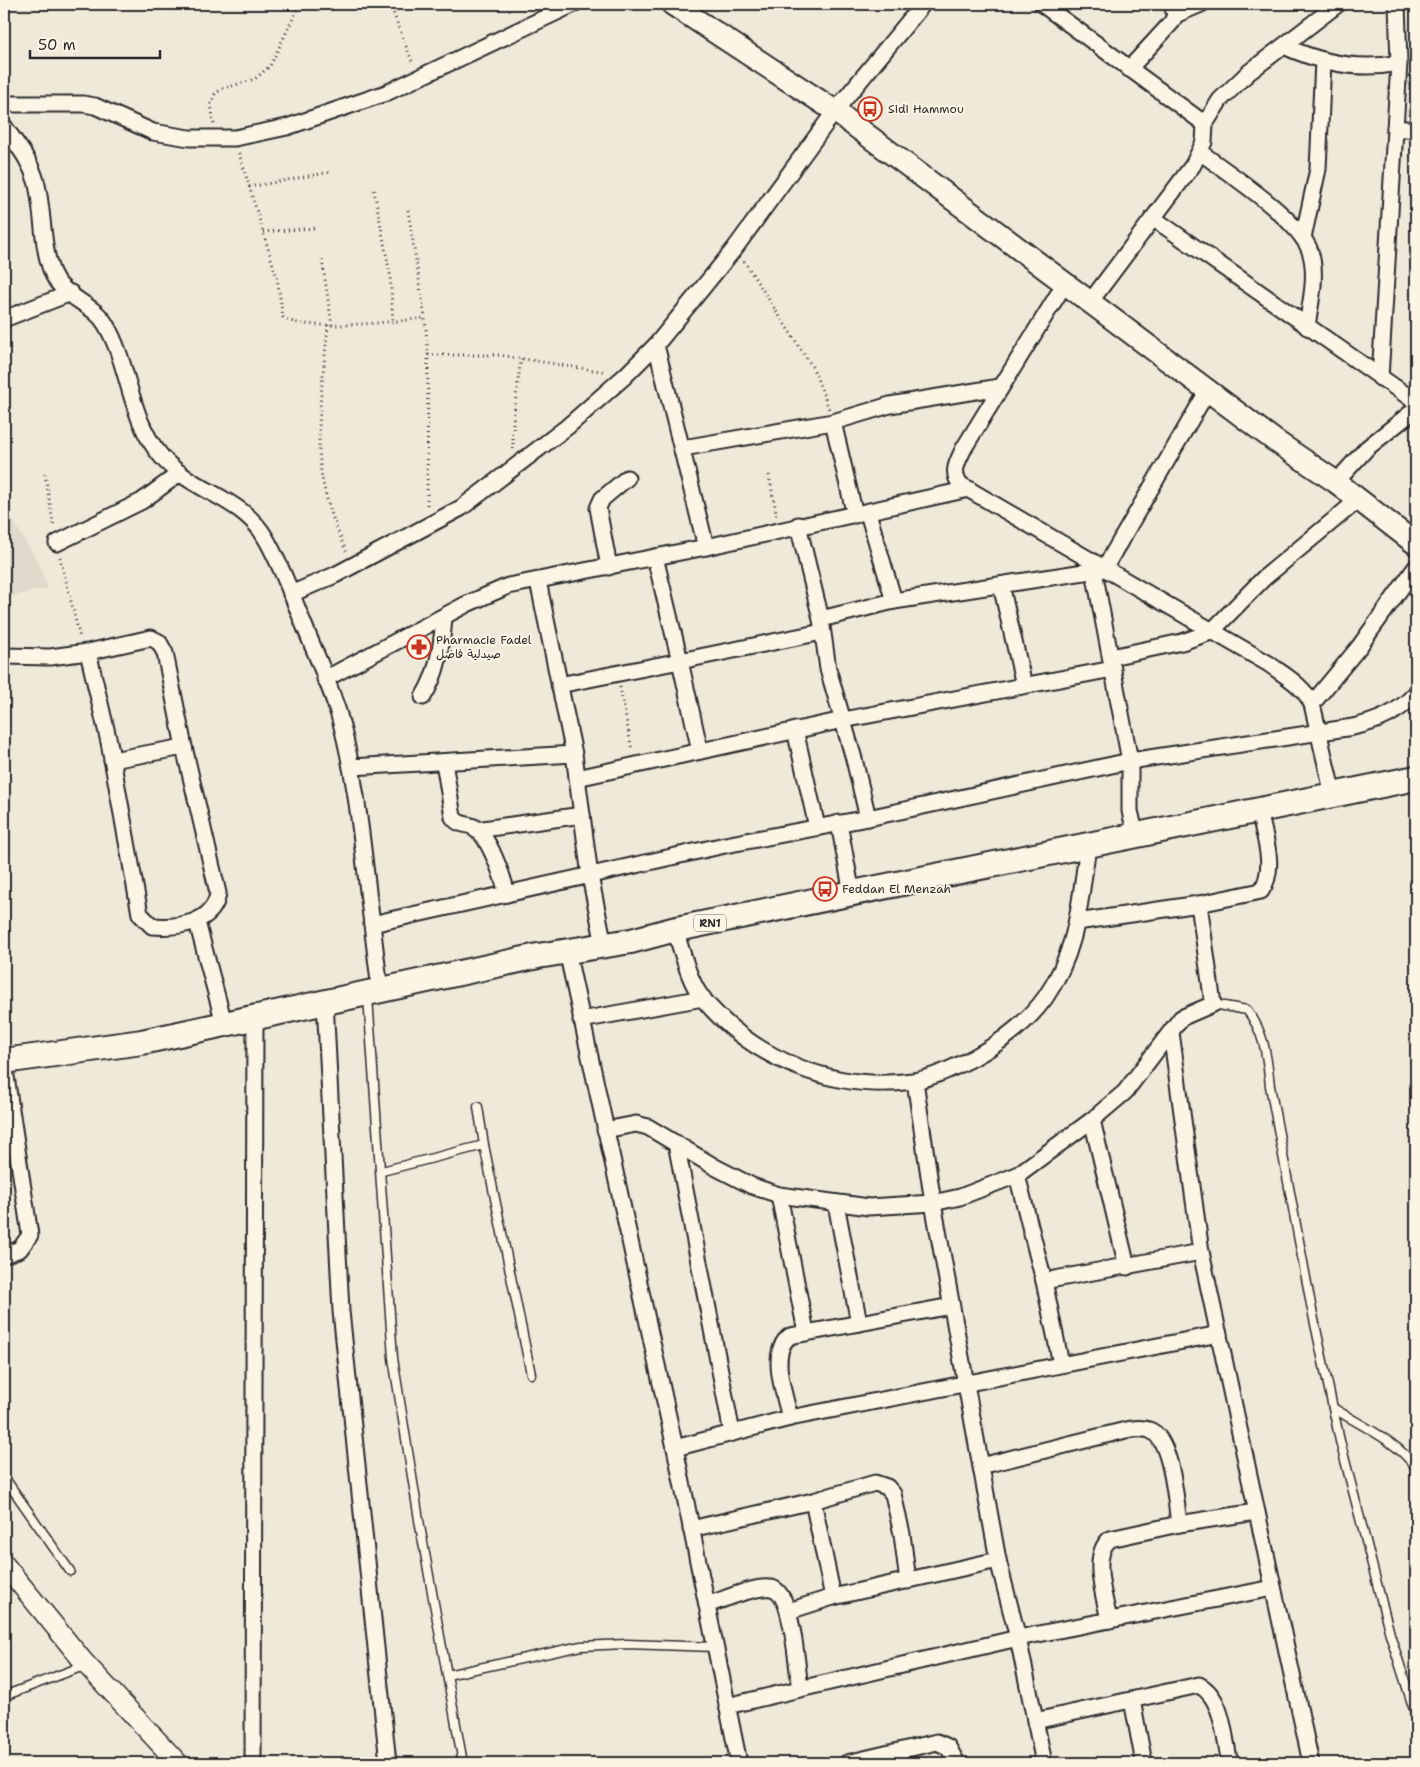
<svg xmlns="http://www.w3.org/2000/svg" width="1420" height="1767" font-family="'Shantell Sans','Playpen Sans Arabic',sans-serif">
	<style>
		.built { fill: #e0dacc }
		.lines { fill: none; stroke-linecap: round; stroke-linejoin: round }
		.service-casing { stroke: #2b2b2b; stroke-width: 11 }
		.minor-casing { stroke: #2b2b2b; stroke-width: 19 }
		.tertiary-casing { stroke: #2b2b2b; stroke-width: 22 }
		.secondary-casing { stroke: #2b2b2b; stroke-width: 25 }
		.primary-casing { stroke: #2b2b2b; stroke-width: 28 }
		.path { stroke: #2b2b2b; stroke-width: 3; stroke-dasharray: 1 4; stroke-linecap: butt }
		.service { stroke: #fcf5e5; stroke-width: 8 }
		.minor { stroke: #fcf5e5; stroke-width: 15 }
		.tertiary { stroke: #fcf5e5; stroke-width: 19 }
		.secondary { stroke: #fcf5e5; stroke-width: 21 }
		.primary { stroke: #fcf5e5; stroke-width: 24 }
		.labels { text-anchor: middle; stroke-width: 4; stroke-linejoin: round; paint-order: stroke }
		.shield { fill: #fcf5e5; stroke: #6a6863; stroke-width: 1 }
		.shield-label { font-size: 11px; font-weight: bold; fill: #2b2b2b }
		.poi-label { font-size: 12px; fill: #2b2b2b; stroke: #fcf5e5; text-anchor: start }
	</style>
	<rect width="100%" height="100%" fill="#efe9da"/>
	<filter id="ink" filterUnits="userSpaceOnUse"><feTurbulence type="fractalNoise" baseFrequency=".02" numOctaves="2"/><feDisplacementMap in="SourceGraphic" scale="10" xChannelSelector="R" yChannelSelector="G"/><feConvolveMatrix kernelMatrix="1 2 1 2 8 2 1 2 1" color-interpolation-filters="sRGB"/></filter>
	<g filter="url(#ink)">
		<polygon class="built" points="4,505 39,564 48,588 4,598"/>
		<g class="lines">
			<g class="service-casing">
				<g id="service">
					<polyline points="368,997 393,1358 420,1526 463,1763"/>
					<path d="M1213 1004 1247 1010C1265 1033 1267 1058 1270 1086L1312 1310 1340 1441 1390 1634 1416 1716"/>
					<polyline points="484,1145 531,1374"/>
					<polyline points="382,1171 484,1145 478,1107"/>
					<path d="M1333 1408C1360 1425 1398 1441 1416 1468"/>
					<polyline points="4,1477 70,1571"/>
					<polyline points="447,1675 581,1646 626,1644 716,1647"/>
					<polyline points="4,1696 86,1665"/>
				</g>
			</g>
			<g class="minor-casing">
				<g id="minor">
					<polyline points="1042,4 1205,124"/>
					<polyline points="1175,15 1201,4"/>
					<path d="M1284 46C1319 62 1360 71 1399 63"/>
					<polyline points="1129,69 1172,22 1175,15 1172,4"/>
					<polyline points="4,104 83,104 95,106 153,132 189,138 235,138 287,127 386,93 574,4"/>
					<path d="M4 126C16 144 30 159 36 181 44 208 41 257 56 280 68 299 95 305 106 325 130 366 129 419 161 456 190 491 242 497 265 537 281 564 292 596 304 625 316 655 330 685 339 715 358 783 363 855 372 924L725 845 868 818 1130 761 1353 727C1379 721 1398 713 1416 693"/>
					<polyline points="1395,128 1416,130"/>
					<path d="M1200 152C1228 173 1299 219 1310 251 1318 276 1310 303 1307 327"/>
					<polyline points="1153,218 1416,402"/>
					<polyline points="1303,238 1318,169 1323,61"/>
					<path d="M1065 283 964 448C958 461 950 472 961 485L1269 664C1285 676 1303 685 1312 704L1333 795"/>
					<polyline points="1090,302 1193,165 1204,142 1205,124 1220,100 1248,73 1338,4"/>
					<polyline points="4,319 71,293"/>
					<polyline points="656,345 706,547"/>
					<polyline points="1380,378 1399,63 1397,4"/>
					<polyline points="833,422 890,405 1000,387"/>
					<polyline points="683,448 833,422 855,515"/>
					<polyline points="1336,482 1367,448 1416,409"/>
					<polyline points="868,513 894,601"/>
					<polyline points="798,525 821,619 828,669 854,759 868,818"/>
					<polyline points="57,543 142,501 180,473"/>
					<polyline points="655,557 680,661 822,632"/>
					<polyline points="609,567 598,508 602,499 627,478"/>
					<polyline points="1094,571 1130,761 1130,811 1136,836"/>
					<polyline points="538,581 574,754 590,876 604,945"/>
					<polyline points="1001,585 1024,685"/>
					<polyline points="291,594 335,575 461,508 567,427 625,376 656,345 735,248 835,111 923,4"/>
					<polyline points="821,619 894,601 1104,569 1208,390"/>
					<path d="M4 656 50 657 88 652 109 742 140 914 152 926C177 928 214 924 218 893L184 747 165 653 159 642 151 638 88 652"/>
					<polyline points="1111,657 1182,642 1211,632 1264,578 1358,500"/>
					<polyline points="325,679 467,604 508,586 706,547 969,489"/>
					<polyline points="559,685 680,661 700,751"/>
					<path d="M423 697C438 673 442 645 444 617"/>
					<polyline points="1312,704 1359,647 1416,567"/>
					<polyline points="795,730 817,827"/>
					<polyline points="112,760 184,747"/>
					<path d="M444 762 453 817C459 826 466 823 474 827 489 836 503 877 507 894"/>
					<polyline points="351,767 574,754"/>
					<polyline points="577,778 843,720 1113,669"/>
					<polyline points="839,823 852,894"/>
					<polyline points="476,830 582,815"/>
					<path d="M1199 904 1261 891C1277 868 1264 836 1259 811"/>
					<polyline points="197,922 224,1023"/>
					<polyline points="372,924 380,990"/>
					<path d="M672 930 676 933C683 954 689 982 703 999 754 1060 835 1092 913 1081 933 1078 955 1067 973 1058 1000 1043 1027 1023 1045 998 1079 949 1079 902 1088 847"/>
					<polyline points="567,951 675,1448 739,1763"/>
					<polyline points="325,1001 341,1311 388,1763"/>
					<polyline points="581,1020 703,998"/>
					<polyline points="1171,1032 1201,1252 1311,1763"/>
					<polyline points="4,1063 30,1235 20,1249 4,1255"/>
					<polyline points="915,1081 933,1203 998,1560 1018,1638 1044,1763"/>
					<polyline points="1092,1120 1127,1267"/>
					<polyline points="605,1130 636,1124 648,1127 715,1167 752,1186 779,1195 869,1207 933,1203 960,1197 1017,1175 1092,1120 1125,1092 1181,1018 1213,1004 1199,904 1077,922"/>
					<polyline points="676,1143 732,1433"/>
					<polyline points="1017,1175 1044,1281 1061,1364"/>
					<polyline points="779,1195 806,1332"/>
					<polyline points="836,1204 859,1323"/>
					<polyline points="1044,1281 1201,1252"/>
					<path d="M790 1418C785 1395 768 1352 790 1336L951 1306"/>
					<polyline points="675,1448 790,1418 1219,1334"/>
					<path d="M981 1466 1122 1431C1131 1429 1140 1427 1149 1430 1172 1437 1176 1503 1179 1524"/>
					<polyline points="813,1501 833,1597"/>
					<polyline points="691,1529 813,1501 875,1483 887,1487 893,1494 902,1534 908,1581"/>
					<path d="M707 1605C723 1600 755 1585 771 1588 793 1591 797 1669 800 1688"/>
					<polyline points="789,1611 833,1597 998,1560"/>
					<path d="M1109 1620C1105 1598 1090 1556 1110 1539L1179 1524 1256 1512"/>
					<polyline points="1132,1700 1144,1763"/>
					<polyline points="727,1706 1018,1638 1273,1588"/>
					<path d="M1035 1721 1199 1685C1224 1698 1224 1739 1230 1763"/>
					<polyline points="253,1763 255,1016"/>
					<polyline points="847,1763 937,1742 948,1747 957,1763"/>
				</g>
			</g>
			<g class="tertiary-casing">
				<polyline id="tertiary" points="4,1564 83,1661 178,1763"/>
			</g>
			<g class="secondary-casing">
				<polyline id="secondary" points="672,4 835,111 1274,440 1336,482 1416,544"/>
			</g>
			<g class="primary-casing">
				<polyline id="primary" points="4,1061 142,1042 538,956 631,941 672,930 1416,778"/>
			</g>
			<g class="path">
				<polyline points="390,4 413,64"/>
				<polyline points="214,124 211,104 215,94 222,89 255,79 270,66 300,4"/>
				<path d="M239 153 277 278 283 317C300 333 400 321 425 318L428 355 427 508"/>
				<polyline points="249,187 331,172"/>
				<polyline points="374,190 390,274 393,322"/>
				<polyline points="408,210 425,318"/>
				<polyline points="263,232 315,228"/>
				<polyline points="322,260 332,325"/>
				<polyline points="744,261 813,368 829,409"/>
				<path d="M328 325C324 369 315 427 321 471 325 499 335 525 346 551"/>
				<polyline points="428,355 499,355 606,372"/>
				<polyline points="513,449 513,420 521,358"/>
				<polyline points="45,474 54,528"/>
				<polyline points="769,475 777,517"/>
				<polyline points="60,557 80,638"/>
				<polyline points="620,687 632,750"/>
			</g>
			<use href="#service" class="service"/>
			<use href="#minor" class="minor"/>
			<use href="#tertiary" class="tertiary"/>
			<use href="#secondary" class="secondary"/>
			<use href="#primary" class="primary"/>
		</g>
	</g>
	<defs>
		<g id="bus-ring" transform="scale(1.25)"><circle r="9.5" fill="#fcf5e5" stroke="#c8321e" stroke-width="1.5"/><path d="M-5-6H5V4H4V6H2V4H-2V6H-4V4H-5ZM-3.5-4V0h7V-4ZM-3.5 1.2v1.5H-2V1.2ZM2 1.2v1.5H3.5V1.2Z" fill="#c8321e"/></g>
		<g id="pharmacy-ring" transform="scale(1.25)"><circle r="9.5" fill="#fcf5e5" stroke="#c8321e" stroke-width="1.5"/><path d="M-2-6h4v4h4v4h-4v4h-4v-4h-4v-4h4Z" fill="#c8321e"/></g>
	</defs>
	<g fill-rule="evenodd">
		<use href="#bus-ring" x="870" y="109"/>
		<use href="#pharmacy-ring" x="419" y="647"/>
		<use href="#bus-ring" x="825" y="889"/>
	</g>
	<g class="labels">
		<rect class="shield" x="694" y="914.5" width="32" height="17" rx="4"/>
		<g class="shield-label">
			<text x="710" y="927">RN1</text>
		</g>
		<g class="poi-label">
			<text x="888" y="113">Sidi Hammou</text>
			<text x="436" y="644">Pharmacie Fadel<tspan x="436" dy="14">صيدلية فاضل</tspan></text>
			<text x="842" y="893">Feddan El Menzah</text>
		</g>
	</g>
	<rect width="1420" height="1767" fill="none" stroke="#fcf5e5" stroke-width="20"/>
	<rect x="10" y="10" width="1400" height="1747" fill="none" stroke="#2b2b2b" stroke-width="2" filter="url(#ink)"/>
	<path d="M30 50v8h130v-8" fill="none" stroke="#2b2b2b" stroke-width="2.5"/>
	<text x="38" y="50" font-size="15" fill="#2b2b2b" stroke="#fcf5e5" stroke-width="4" paint-order="stroke">50 m</text>
</svg>
